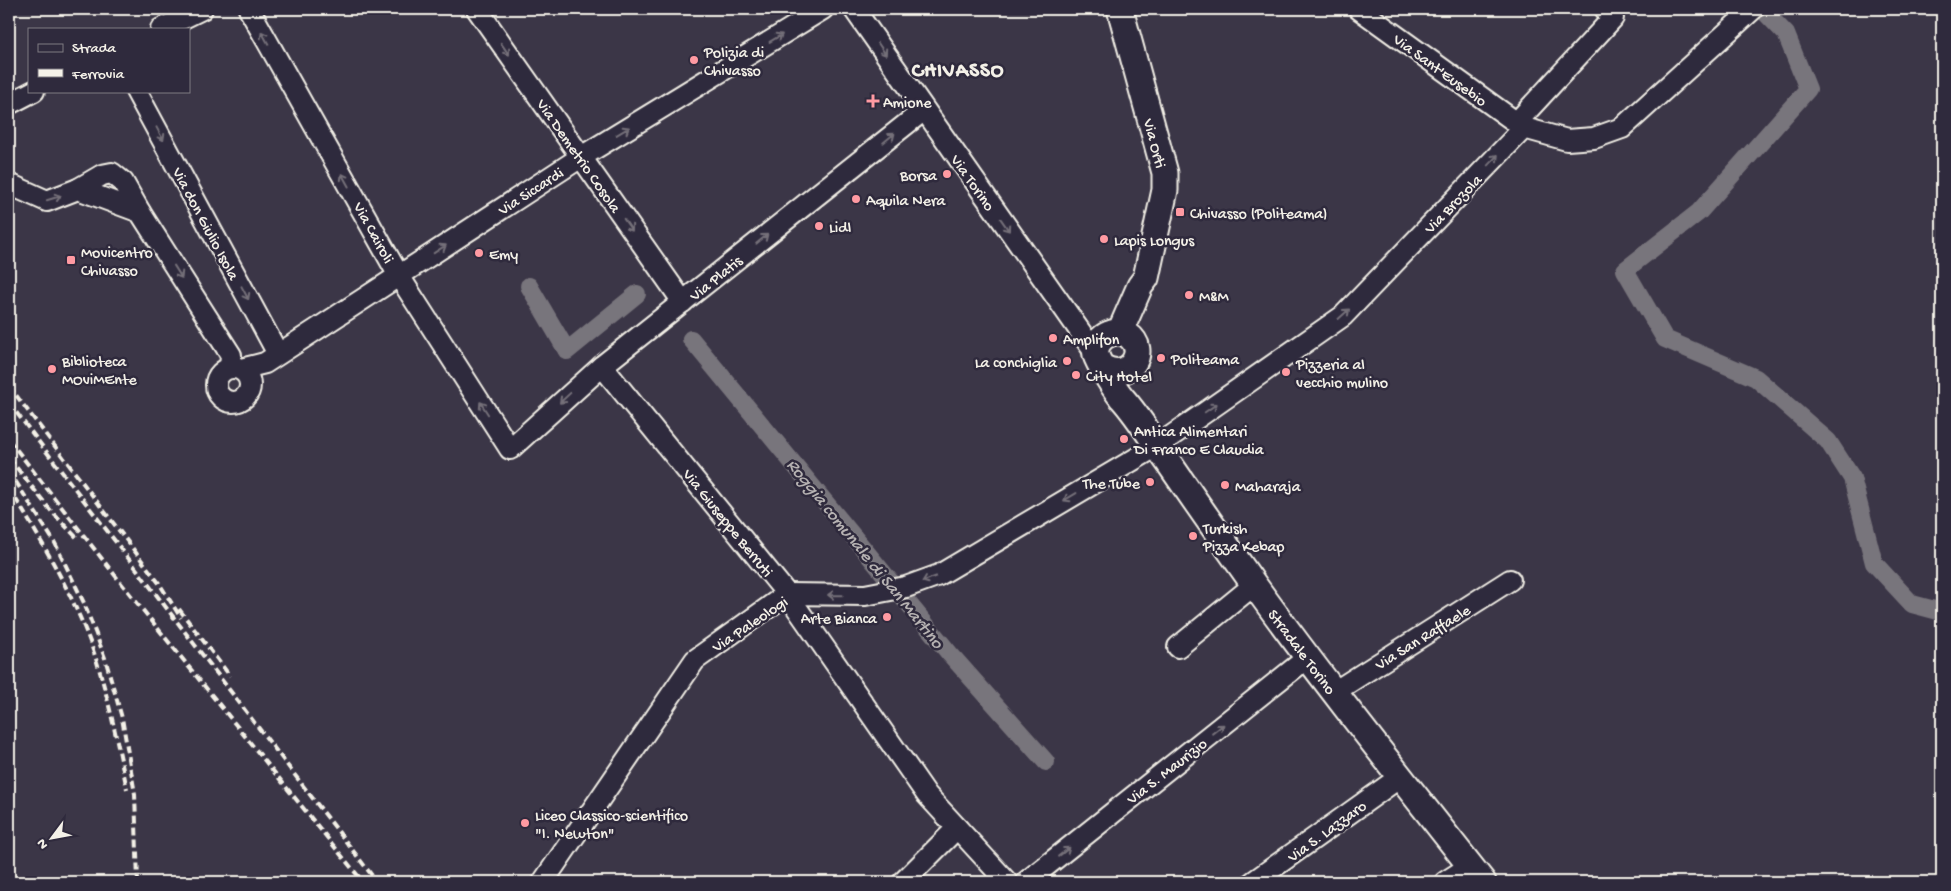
<svg xmlns="http://www.w3.org/2000/svg" width="1951" height="891" font-family="'Gochi Hand',sans-serif">
	<style>
		.lines { fill: none; stroke-linecap: round; stroke-linejoin: round }
		.canal { stroke: #78747b; stroke-width: 18 }
		.minor-casing { stroke: #f4f1e8; stroke-width: 24 }
		.major-casing { stroke: #f4f1e8; stroke-width: 29 }
		.minor { stroke: #2f2a3d; stroke-width: 20 }
		.major { stroke: #2f2a3d; stroke-width: 25 }
		.rail { stroke: #f4f1e8; stroke-width: 4; stroke-dasharray: 8 4; stroke-linecap: butt }
		.oneway { stroke: #747079 }
		.poi-dot { fill: #ff9aa2; stroke: #2f2a3d; stroke-width: 2 }
		.labels { text-anchor: middle; stroke-width: 5; stroke-linejoin: round; paint-order: stroke }
		.poi-label { font-size: 16px; fill: #f4f1e8; stroke: #2f2a3d; text-anchor: start }
		.street-label { font-size: 16px; fill: #f4f1e8; stroke: #2f2a3d }
		.water-label { font-size: 18px; font-style: italic; fill: #b6b2b2; stroke: #2f2a3d }
		.district-label { font-size: 21px; font-weight: bold; letter-spacing: 1px; fill: #f4f1e8; stroke: #2f2a3d }
	</style>
	<rect width="100%" height="100%" fill="#3b3647"/>
	<filter id="ink" filterUnits="userSpaceOnUse"><feTurbulence type="fractalNoise" baseFrequency=".02" numOctaves="2"/><feDisplacementMap in="SourceGraphic" scale="10" xChannelSelector="R" yChannelSelector="G"/><feConvolveMatrix kernelMatrix="1 2 1 2 8 2 1 2 1" color-interpolation-filters="sRGB"/></filter>
	<g filter="url(#ink)">
		<g class="lines">
			<g class="canal">
				<polyline points="1762,9 1786,34 1808,89 1699,212 1625,270 1665,339 1756,378 1828,441 1852,478 1874,563 1912,604 1942,612"/>
				<polyline points="529,286 567,351 637,294"/>
				<polyline points="691,339 950,654 1046,762"/>
			</g>
			<g class="minor-casing">
				<g id="minor">
					<polyline points="249,9 399,276 510,449 602,366 924,110"/>
					<polyline points="477,9 683,302"/>
					<polyline points="854,9 1096,354"/>
					<polyline points="1359,9 1524,128 1567,140 1594,138 1622,128 1753,9"/>
					<polyline points="161,29 202,9"/>
					<polyline points="136,91 278,354"/>
					<polyline points="9,104 34,91"/>
					<polyline points="1516,123 1613,18 1605,9"/>
					<polyline points="9,184 47,201 78,189 140,212 231,355 230,368"/>
					<polyline points="78,189 102,175 112,173 123,182 140,212"/>
					<polyline points="602,366 787,594 927,795 1007,882"/>
					<circle cx="233" cy="385" r="17"/>
					<polyline points="241,369 265,363 581,157 823,9"/>
					<polyline points="1178,647 1254,585"/>
					<polyline points="1334,692 1510,580"/>
					<polyline points="543,882 695,660 787,594 865,595 906,587 939,575 1157,446 1343,316 1524,128"/>
					<polyline points="903,882 957,828"/>
					<polyline points="1026,882 1307,658"/>
					<polyline points="1253,882 1400,777"/>
					<polyline points="1445,882 1470,866"/>
				</g>
			</g>
			<g class="major-casing">
				<g id="major">
					<polyline points="1120,9 1165,173 1165,190 1146,278 1140,286 1120,332"/>
					<path d="M1104 368C1130 382 1149 350 1128 335 1123 332 1115 331 1109 334 1101 337 1094 346 1096 355 1098 363 1116 391 1122 398 1140 418 1153 441 1169 463 1197 504 1226 545 1255 586 1328 687 1406 784 1483 882"/>
				</g>
			</g>
			<use href="#minor" class="minor"/>
			<use href="#major" class="major"/>
			<g class="rail">
				<polyline points="9,386 159,583 181,618"/>
				<polyline points="9,403 377,882"/>
				<polyline points="9,440 121,583 363,882"/>
				<polyline points="9,458 52,512 79,540"/>
				<polyline points="9,471 55,543 84,603 105,658 122,718 135,794 138,882"/>
				<path d="M9 488C43 543 77 600 97 662 110 704 118 746 127 789"/>
				<polyline points="179,609 230,676"/>
			</g>
		</g>
		<defs><path id="oneway-shaft" d="M-6 0H5M1.5-3L5.5 0L1.5 3" fill="none" stroke-width="1.6" stroke-linecap="round" stroke-linejoin="round" transform="scale(1.25)"/></defs>
		<g class="oneway">
			<use href="#oneway-shaft" transform="translate(265 38) rotate(-119)"/>
			<use href="#oneway-shaft" transform="translate(776 38) rotate(-31)"/>
			<use href="#oneway-shaft" transform="translate(505 49) rotate(55)"/>
			<use href="#oneway-shaft" transform="translate(882 49) rotate(56)"/>
			<use href="#oneway-shaft" transform="translate(623 131) rotate(-31)"/>
			<use href="#oneway-shaft" transform="translate(160 134) rotate(62)"/>
			<use href="#oneway-shaft" transform="translate(889 138) rotate(-39)"/>
			<use href="#oneway-shaft" transform="translate(1493 160) rotate(-46)"/>
			<use href="#oneway-shaft" transform="translate(345 180) rotate(-119)"/>
			<use href="#oneway-shaft" transform="translate(54 198) rotate(-17)"/>
			<use href="#oneway-shaft" transform="translate(628 225) rotate(55)"/>
			<use href="#oneway-shaft" transform="translate(1005 225) rotate(55)"/>
			<use href="#oneway-shaft" transform="translate(762 239) rotate(-39)"/>
			<use href="#oneway-shaft" transform="translate(440 249) rotate(-33)"/>
			<use href="#oneway-shaft" transform="translate(178 272) rotate(58)"/>
			<use href="#oneway-shaft" transform="translate(245 293) rotate(62)"/>
			<use href="#oneway-shaft" transform="translate(1344 314) rotate(-42)"/>
			<use href="#oneway-shaft" transform="translate(565 398) rotate(137)"/>
			<use href="#oneway-shaft" transform="translate(484 408) rotate(-123)"/>
			<use href="#oneway-shaft" transform="translate(1211 408) rotate(-35)"/>
			<use href="#oneway-shaft" transform="translate(1070 497) rotate(149)"/>
			<use href="#oneway-shaft" transform="translate(929 579) rotate(159)"/>
			<use href="#oneway-shaft" transform="translate(835 595) rotate(-179)"/>
			<use href="#oneway-shaft" transform="translate(1218 729) rotate(-38)"/>
			<use href="#oneway-shaft" transform="translate(1064 852) rotate(-38)"/>
		</g>
	</g>
	<g class="poi-dot">
		<circle cx="694" cy="60" r="5"/>
		<path d="M870.5 93.5h5v5h5v5h-5v5h-5v-5h-5v-5h5z"/>
		<circle cx="947" cy="174" r="5"/>
		<circle cx="856" cy="199" r="5"/>
		<rect x="1175" y="207" width="10" height="10" rx="2.5"/>
		<circle cx="819" cy="226" r="5"/>
		<circle cx="1104" cy="239" r="5"/>
		<circle cx="479" cy="253" r="5"/>
		<rect x="66" y="255" width="10" height="10" rx="2.5"/>
		<circle cx="1189" cy="295" r="5"/>
		<circle cx="1053" cy="338" r="5"/>
		<circle cx="1161" cy="358" r="5"/>
		<circle cx="1067" cy="361" r="5"/>
		<circle cx="52" cy="369" r="5"/>
		<circle cx="1286" cy="372" r="5"/>
		<circle cx="1076" cy="375" r="5"/>
		<circle cx="1124" cy="439" r="5"/>
		<circle cx="1150" cy="482" r="5"/>
		<circle cx="1225" cy="485" r="5"/>
		<circle cx="1193" cy="536" r="5"/>
		<circle cx="887" cy="617" r="5"/>
		<circle cx="525" cy="823" r="5"/>
	</g>
	<g class="labels">
		<g class="poi-label">
			<text x="704" y="57">Polizia di<tspan x="704" dy="18">Chivasso</tspan></text>
			<text x="883" y="107">Amione</text>
			<text x="937" y="180" text-anchor="end">Borsa</text>
			<text x="866" y="205">Aquila Nera</text>
			<text x="1190" y="218">Chivasso (Politeama)</text>
			<text x="829" y="232">Lidl</text>
			<text x="1114" y="245">Lapis Longus</text>
			<text x="81" y="257">Movicentro<tspan x="81" dy="18">Chivasso</tspan></text>
			<text x="489" y="259">Emy</text>
			<text x="1199" y="301">M&amp;M</text>
			<text x="1063" y="344">Amplifon</text>
			<text x="1171" y="364">Politeama</text>
			<text x="62" y="366">Biblioteca<tspan x="62" dy="18">MOviMEnte</tspan></text>
			<text x="1057" y="367" text-anchor="end">La conchiglia</text>
			<text x="1296" y="369">Pizzeria al<tspan x="1296" dy="18">vecchio mulino</tspan></text>
			<text x="1086" y="381">City Hotel</text>
			<text x="1134" y="436">Antica Alimentari<tspan x="1134" dy="18">Di Franco E Claudia</tspan></text>
			<text x="1140" y="488" text-anchor="end">The Tube</text>
			<text x="1235" y="491">Maharaja</text>
			<text x="1203" y="533">Turkish<tspan x="1203" dy="18">Pizza Kebap</tspan></text>
			<text x="877" y="623" text-anchor="end">Arte Bianca</text>
			<text x="535" y="820">Liceo Classico-scientifico<tspan x="535" dy="18">"I. Newton"</tspan></text>
		</g>
		<g class="street-label">
			<text transform="translate(1441 69) rotate(36)" y="6">Via Sant'Eusebio</text>
			<text transform="translate(1156 143) rotate(75)" y="6">Via Orti</text>
			<text transform="translate(580 155) rotate(55)" y="6">Via Demetrio Cosola</text>
			<text transform="translate(974 182) rotate(55)" y="6">Via Torino</text>
			<text transform="translate(530 190) rotate(-33)" y="6">Via Siccardi</text>
			<text transform="translate(1452 203) rotate(-46)" y="6">Via Brozola</text>
			<text transform="translate(207 223) rotate(62)" y="6">Via don Giulio Isola</text>
			<text transform="translate(375 232) rotate(61)" y="6">Via Cairoli</text>
			<text transform="translate(715 277) rotate(-39)" y="6">Via Platis</text>
			<text transform="translate(729 522) rotate(51)" y="6">Via Giuseppe Berruti</text>
			<text transform="translate(749 623) rotate(-34)" y="6">Via Paleologi</text>
			<text transform="translate(1422 636) rotate(-32)" y="6">Via San Raffaele</text>
			<text transform="translate(1303 651) rotate(53)" y="6">Stradale Torino</text>
			<text transform="translate(1166 770) rotate(-38)" y="6">Via S. Maurizio</text>
			<text transform="translate(1326 830) rotate(-36)" y="6">Via S. Lazzaro</text>
		</g>
		<g class="water-label">
			<text transform="translate(866 553) rotate(51)" y="6">Roggia comunale di San Martino</text>
		</g>
		<g class="district-label">
			<text x="958" y="76">CHIVASSO</text>
		</g>
	</g>
	<rect width="1951" height="891" fill="none" stroke="#2f2a3d" stroke-width="30"/>
	<rect x="15" y="15" width="1921" height="861" fill="none" stroke="#f4f1e8" stroke-width="2" filter="url(#ink)"/>
	<rect x="28" y="28" width="162" height="65" fill="#2f2a3d" stroke="#7e7a81"/>
	<rect x="38" y="44" width="25" height="8" fill="#2f2a3d" stroke="#7e7a81"/>
	<text x="72" y="52" font-size="15" fill="#f4f1e8">Strada</text>
	<rect x="38" y="69" width="25" height="8" fill="#f4f1e8" stroke="#7e7a81"/>
	<text x="72" y="78" font-size="15" fill="#f4f1e8">Ferrovia</text>
	<g transform="translate(52 838) rotate(238)" stroke="#2f2a3d" stroke-width="4" paint-order="stroke">
	<path d="M0-4L9 19L0 12L-9 19Z" fill="#f4f1e8"/>
	<text y="-8" font-size="14" font-weight="bold" text-anchor="middle" fill="#f4f1e8">N</text>
	</g>
</svg>
